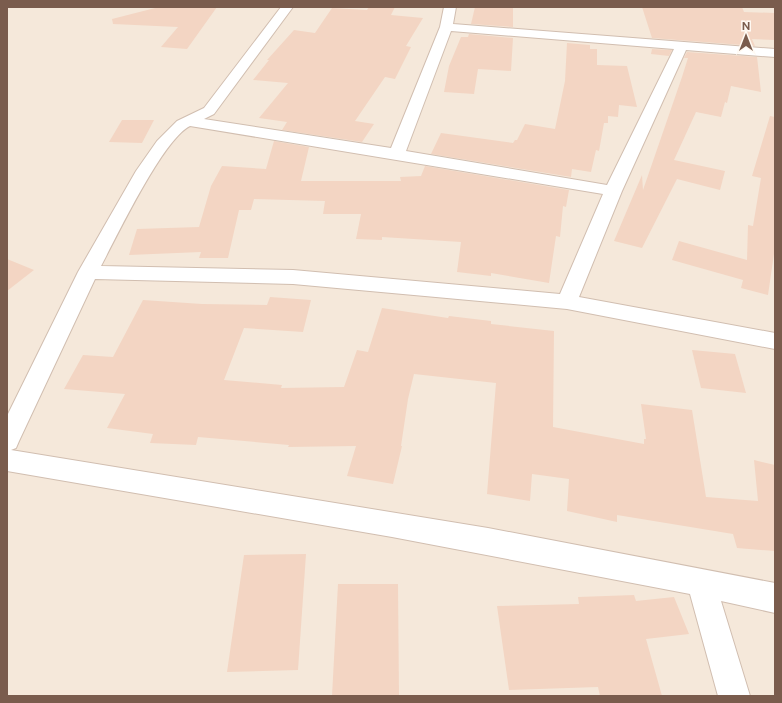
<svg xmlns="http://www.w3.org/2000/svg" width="782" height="703" font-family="'Public Sans',sans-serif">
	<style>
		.residential { fill: #f5e8da }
		.building { fill: #f3d5c3 }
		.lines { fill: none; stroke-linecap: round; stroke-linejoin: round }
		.minor-casing { stroke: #d1beb0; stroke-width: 2 }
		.minor { fill: #fff; fill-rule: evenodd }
	</style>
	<rect width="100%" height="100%" fill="#fdf6ec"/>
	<rect class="residential" x="7" y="7" width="768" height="689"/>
	<g class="building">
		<polygon points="159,7 217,7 187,49 161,47 178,27 113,24 112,19"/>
		<polygon points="369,7 395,7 391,15 423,18 406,46 411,47 395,79 385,77 355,121 374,124 362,142 282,130 287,122 259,118 288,83 253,80 269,60 267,60 294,30 315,33 332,8 367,10"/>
		<polygon points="475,7 513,7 513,27 471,24"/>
		<polygon points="642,7 742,7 744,12 775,13 775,40 752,39 755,46 652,38"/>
		<polygon points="469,34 513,38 511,71 478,69 474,94 444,92 449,66 461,37 468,37"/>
		<polygon points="567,43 590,45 590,49 597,49 597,65 627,66 637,107 619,105 618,117 608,116 608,123 604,123 599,151 596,150 591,172 572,169 571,177 431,154 441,133 513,143 515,140 517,140 525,124 555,129 565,81"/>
		<polygon points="652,49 672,50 669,56 651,54"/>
		<polygon points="687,52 757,57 761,92 731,86 727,103 725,102 721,117 696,112 674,160 725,171 720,190 677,179 642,248 614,241 642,175 643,190 682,77 688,58 684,58"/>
		<polygon points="770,116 775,117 775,247 768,295 741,288 743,280 672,260 679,241 747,260 748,225 753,226 761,178 752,176"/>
		<polygon points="122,120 154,120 142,143 109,142"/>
		<polygon points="274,141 309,147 301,181 401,181 400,177 421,176 425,166 569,190 566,207 563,206 560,237 556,236 549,283 491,273 491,276 457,272 461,242 382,237 382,240 356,239 361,214 323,214 325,201 254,199 251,210 239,210 228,258 199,258 201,252 129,255 137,229 199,227 211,186 222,166 266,169"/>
		<polygon points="7,259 34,270 7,291"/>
		<polygon points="270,297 311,300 303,332 244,328 224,380 282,385 281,388 344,387 357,350 368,352 382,308 448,318 449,316 491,321 491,324 554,331 553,427 644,444 644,439 646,439 641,404 692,410 706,497 758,501 754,460 775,465 775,551 737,548 733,534 617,515 617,522 567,511 569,479 532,474 530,501 487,494 496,383 414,374 408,399 401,446 402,446 393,484 347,476 356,446 288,447 289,445 198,437 196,445 150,443 153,434 107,428 125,394 64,389 83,355 113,357 143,300 202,304 267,305"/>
		<polygon points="692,350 735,354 746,393 701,388"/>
		<polygon points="306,554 298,670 227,672 244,555"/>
		<polygon points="338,584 398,584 399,696 332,696"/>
		<polygon points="634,595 636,601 674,597 689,634 646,639 662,696 600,696 598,687 509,690 497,606 579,604 578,597"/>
	</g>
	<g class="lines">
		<g class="minor-casing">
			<path id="minor" d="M281 7H293L214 114 204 119 391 148 440 27 444 7H456L453 24 775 49V57L686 50 622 191 579 297 775 333V349L567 309 293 284 95 279 19 441 16 448 11 450 488 528 775 583V613L721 601 750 696H718L690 594 392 537 7 471V416L78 272 136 171 157 141 177 121 204 108ZM451 31 674 49 607 185 406 151ZM190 126 603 194 560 294 293 270 101 266C117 236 163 139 190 126Z"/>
		</g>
		<use href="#minor" class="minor"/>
	</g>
	<rect width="782" height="703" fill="none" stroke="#7a5c4d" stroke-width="16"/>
	<g transform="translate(746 36)" stroke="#fffaf3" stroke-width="3" paint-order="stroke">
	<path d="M0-3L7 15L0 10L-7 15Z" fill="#7a5c4d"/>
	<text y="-6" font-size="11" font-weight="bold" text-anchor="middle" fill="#7a5c4d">N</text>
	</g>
</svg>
